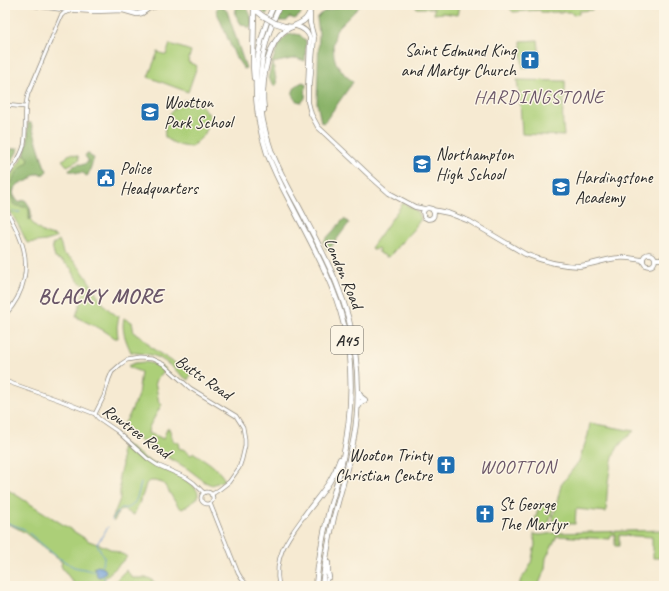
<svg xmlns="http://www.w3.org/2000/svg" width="669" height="591" font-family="Caveat,sans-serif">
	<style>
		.green { fill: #accf78; stroke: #6c7d52 }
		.forest { fill: #89b268; stroke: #5a6e4a }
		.water { fill: #6c9cd6; stroke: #4c6480 }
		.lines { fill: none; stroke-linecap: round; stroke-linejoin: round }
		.stream { stroke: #6c9cd6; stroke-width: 1 }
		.minor-casing { stroke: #908a7e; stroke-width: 4.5 }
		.major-casing { stroke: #908a7e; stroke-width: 5.5 }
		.highway-casing { stroke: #908a7e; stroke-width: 6 }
		.minor { stroke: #fff; stroke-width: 3 }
		.major { stroke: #fff; stroke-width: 4 }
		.highway { stroke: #fff; stroke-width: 4.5 }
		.highway-bridge-casing { stroke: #908a7e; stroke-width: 6; stroke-linecap: butt }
		.highway-bridge { stroke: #fff; stroke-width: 4.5 }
		.labels { text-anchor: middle; stroke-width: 3; stroke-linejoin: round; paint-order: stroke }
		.shield { fill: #fcf5e5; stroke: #6a6863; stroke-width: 1 }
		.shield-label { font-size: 16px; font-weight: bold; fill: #2b2b2b }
		.poi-label { font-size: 17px; fill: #2b2b2b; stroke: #fcf5e5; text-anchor: start }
		.street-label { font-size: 17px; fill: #2b2b2b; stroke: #fcf5e5 }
		.quarter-label { font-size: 19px; letter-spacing: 1px; fill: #6b5769; stroke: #fcf5e5 }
		.district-label { font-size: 21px; font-weight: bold; letter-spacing: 1px; fill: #6b5769; stroke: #fcf5e5 }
	</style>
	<rect width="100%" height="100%" fill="#fcf5e5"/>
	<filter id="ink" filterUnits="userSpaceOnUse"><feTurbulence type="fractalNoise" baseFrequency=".025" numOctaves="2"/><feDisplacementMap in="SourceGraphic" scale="8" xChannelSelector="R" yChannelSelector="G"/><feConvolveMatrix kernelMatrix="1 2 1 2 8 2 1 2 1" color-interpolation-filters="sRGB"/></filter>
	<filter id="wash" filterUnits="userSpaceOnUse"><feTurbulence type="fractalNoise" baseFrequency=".012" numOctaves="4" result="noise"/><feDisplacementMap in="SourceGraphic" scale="16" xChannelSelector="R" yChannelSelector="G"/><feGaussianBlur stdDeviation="0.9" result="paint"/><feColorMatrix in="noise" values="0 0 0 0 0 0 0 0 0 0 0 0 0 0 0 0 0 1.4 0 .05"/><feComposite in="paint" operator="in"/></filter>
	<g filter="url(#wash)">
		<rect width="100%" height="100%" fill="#f6ead2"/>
		<g class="green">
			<polygon points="416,5 460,5 458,15 443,13 434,14 434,8 416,8"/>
			<polygon points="506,5 592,5 592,10 579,11 579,14 573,15 571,12 541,12 539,10 513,12"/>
			<polygon points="538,40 540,60 537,61 537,64 523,69 522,62 521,41"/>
			<polygon points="170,44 191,51 188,62 197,66 188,92 148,77 158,52 166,55"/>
			<path d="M517 80 565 81C566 90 564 98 563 107 562 117 563 126 564 136L522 134 520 102Z"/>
			<path d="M184 100C199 102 201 104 210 116 207 134 205 135 191 147 179 146 174 144 165 137 163 119 171 110 184 100Z"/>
			<path d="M28 123H31L44 165 47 171 44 174C35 174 35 172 30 180 27 181 22 181 19 183 17 185 16 187 14 189L13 194 18 202 25 200C30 207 32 211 30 219 35 229 45 235 55 236L56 238 46 241 27 243C24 236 21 230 17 223 13 216 7 207 6 198 3 178 21 165 27 148 29 140 28 131 28 123Z"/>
			<polygon points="71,154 78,156 79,160 67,166 62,160 66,158 68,155"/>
			<path d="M403 203C410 207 419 210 421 219 412 233 399 243 390 256L387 257 378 252 379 249 377 248 375 250 371 248Z"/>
			<path d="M59 240 61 245 63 254C79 259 93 290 103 303 106 308 112 312 117 316H119L117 327 118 338H115L103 330 78 318V316H76L86 287 77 280 71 268 62 261 55 258 52 245Z"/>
			<path d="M124 318 132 322 134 333 141 336 152 348 159 353 178 365 193 369 188 380C176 372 165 358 151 355 144 353 138 354 131 352 126 341 121 330 124 318Z"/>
			<path d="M144 362 155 364 166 369 155 381 159 403 162 404 149 427 148 433 157 436 163 439 167 429 169 428 173 440 175 442H178L179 448 181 449H183L191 455 194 453C208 462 216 466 225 480L212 485 205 482 188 469 142 442 122 427 129 416 138 395 141 372 130 368 128 366 135 363Z"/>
			<path d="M590 423 634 431C629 436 622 441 618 447 608 461 607 494 606 512L576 509 575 524 552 523 561 485 579 461 588 435Z"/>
			<path d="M125 444C134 450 142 457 151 462 161 468 199 482 198 495 198 499 186 507 182 509L177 505 168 490 163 483 155 481H149L146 484 143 494 134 515 124 510 119 511 114 521 112 519 120 499V485L119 476 122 465 121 449Z"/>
			<polygon points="5,488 89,541 97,544 99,544 124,555 127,557 105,578 100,586 76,586 62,568 61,565 62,562 24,532 13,526 5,523"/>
			<polygon points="540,503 554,506 548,526 537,524 535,520"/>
			<polygon points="664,530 664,558 653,558 653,547 652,546 652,537 619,535 619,546 615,546 615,534 611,535 610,539 557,536 546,558 545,569 539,584 537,586 519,586 521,579 526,573 531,563 535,545 534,534 540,535 554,533"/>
			<polygon points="126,570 133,578 149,578 159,586 110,586"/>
		</g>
		<g class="forest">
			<polygon points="220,5 227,11 246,68 244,69 235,56 216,10"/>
			<path d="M237 5H245C250 13 254 20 250 28L241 24 235 14Z"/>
			<polygon points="256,5 271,5 266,15"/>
			<polygon points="283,5 303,5 300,15 295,19 289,17 287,21 278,21 277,18"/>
			<polygon points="344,5 361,5 336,30 333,45 334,56 336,63 345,75 353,82 324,123 321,122 317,103 319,34 317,18 323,12"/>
			<path d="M295 34 300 35 306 41 305 61 296 58 273 63 277 84 275 86 268 78C271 67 277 40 288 35 290 34 293 34 295 34Z"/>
			<path d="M303 82 306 84 305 98 302 102C289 102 290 86 303 82Z"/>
			<path d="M28 123H31L44 165 47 171 44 174C35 174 35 172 30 180 22 183 17 182 13 191L14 197 18 202 25 200C31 208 31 209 31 218L29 220V211L28 208C23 206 18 207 13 204 13 201 11 198 11 195 9 181 17 169 28 162L29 158 26 156 25 151 28 141Z"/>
			<polygon points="19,148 16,154 7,168 5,165 5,150"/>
			<path d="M87 153 89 154 90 156 94 158 88 175 86 176C84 172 81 173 77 173 74 172 73 171 69 171 70 167 77 164 81 164L82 165 88 162V160L85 156Z"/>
			<polygon points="344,219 349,223 328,251 323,242"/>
		</g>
		<polygon class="water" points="98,566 104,568 106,571 104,575 99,577 97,576 96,573 97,572 96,570 93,568"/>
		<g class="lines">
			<g class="stream">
				<polyline points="13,212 20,212"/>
				<path d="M112 520 118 511 121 508C136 511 138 494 141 483"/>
				<polyline points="5,522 24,529 57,557 74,567 98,572"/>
				<polyline points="5,547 6,545"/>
				<polyline points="101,567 104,559 104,557 97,544 108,527"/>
				<polyline points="102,575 105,579"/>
			</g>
		</g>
	</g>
	<g filter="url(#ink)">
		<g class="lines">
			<g class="minor-casing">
				<g id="minor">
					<polyline points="5,105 25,107"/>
					<path d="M5 182C10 169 21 159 24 145 27 128 23 112 28 94L61 16 64 13 71 11"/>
					<path d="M5 207C10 218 16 227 20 238 31 265 25 294 5 315"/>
					<polyline points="5,381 59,400 95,414 98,418 117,431 148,459 157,465 187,478 194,483 204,493"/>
					<polyline points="95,414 104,396 109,379 112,372 121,364 127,360 139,358 152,359 163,364 182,381 190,388 236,416 243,427 245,439 245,446 242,459 239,468 229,482 220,489 211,495"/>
					<circle cx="207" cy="498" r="6"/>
					<polyline points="210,503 238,573 241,578 248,586"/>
					<path d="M279 586C273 556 288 538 304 516"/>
					<polyline points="326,586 327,579 329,577"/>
				</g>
			</g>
			<g class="major-casing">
				<g id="major">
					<polyline points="310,14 310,23 314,38 310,84"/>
					<path d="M296 26C303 28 308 31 310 38L308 86V102L311 114 318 127 371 177 389 193 415 207 425 209 428 208 432 209 434 213C434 217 432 219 428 219L424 217 423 212 425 209"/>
					<path d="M433 210 448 213 469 221 525 254C540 260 562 266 579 266 592 265 605 259 618 258 627 257 635 259 643 260"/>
					<circle cx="649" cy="260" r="6"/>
					<polyline points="656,259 664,259"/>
				</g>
			</g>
			<g class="highway-casing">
				<g id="highway">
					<polyline points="34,5 63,9 94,11 123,10 137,14 142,13 149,8 160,5"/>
					<path d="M55 5C79 8 104 8 127 5"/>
					<polyline points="252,5 254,9 263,16"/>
					<path d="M274 5C263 28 257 53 256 78 255 104 259 129 267 153 273 169 281 185 289 200 309 239 334 282 344 325 354 369 352 414 343 458 339 476 334 493 329 511 323 535 318 561 316 586"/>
					<path d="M280 5C258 51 253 101 271 150 278 169 288 187 298 205 322 251 349 298 355 352 359 380 359 408 354 437 349 464 341 490 334 517 329 539 325 563 322 586"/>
					<polyline points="275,23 284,26 292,27"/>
					<polyline points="254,78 253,65 254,9"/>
					<path d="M264 110C261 88 265 52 280 35 291 22 309 28 311 5"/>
					<polyline points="359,406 361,402 365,400 361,397 359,392"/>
					<path d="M304 516C319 495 332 484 340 459"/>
					<polyline points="328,563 328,573 329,577"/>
				</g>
			</g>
			<use href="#minor" class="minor"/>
			<use href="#major" class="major"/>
			<use href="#highway" class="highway"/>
			<g class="highway-bridge-casing">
				<polyline id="highway-bridge" points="263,16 275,23"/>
			</g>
			<use href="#highway-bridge" class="highway-bridge"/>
		</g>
	</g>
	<defs>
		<g id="church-square" transform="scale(1)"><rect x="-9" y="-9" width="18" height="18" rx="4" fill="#1f6fb2" stroke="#fcf5e5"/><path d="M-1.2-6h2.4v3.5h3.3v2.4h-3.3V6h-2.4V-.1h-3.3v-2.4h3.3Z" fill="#fff"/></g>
		<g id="school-square" transform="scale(1)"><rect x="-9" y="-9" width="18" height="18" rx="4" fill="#1f6fb2" stroke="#fcf5e5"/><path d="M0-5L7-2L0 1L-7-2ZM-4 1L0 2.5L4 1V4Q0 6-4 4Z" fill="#fff"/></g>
		<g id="civic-square" transform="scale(1)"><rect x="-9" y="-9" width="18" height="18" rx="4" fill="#1f6fb2" stroke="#fcf5e5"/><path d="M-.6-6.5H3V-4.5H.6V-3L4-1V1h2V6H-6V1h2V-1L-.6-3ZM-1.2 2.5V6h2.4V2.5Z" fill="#fff"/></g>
	</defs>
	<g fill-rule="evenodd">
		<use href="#church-square" x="530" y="60"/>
		<use href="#school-square" x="150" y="112"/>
		<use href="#school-square" x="422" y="164"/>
		<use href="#civic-square" x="106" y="178"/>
		<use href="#school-square" x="561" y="187"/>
		<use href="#church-square" x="446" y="465"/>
		<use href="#church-square" x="485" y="514"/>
	</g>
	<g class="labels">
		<rect class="shield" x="331" y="326" width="32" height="28" rx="3"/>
		<g class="shield-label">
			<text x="347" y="346">A45</text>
		</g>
		<g class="poi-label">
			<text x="516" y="56" text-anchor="end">Saint Edmund King<tspan x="516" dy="20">and Martyr Church</tspan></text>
			<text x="164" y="108">Wootton<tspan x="164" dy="20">Park School</tspan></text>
			<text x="436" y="160">Northampton<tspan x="436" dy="20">High School</tspan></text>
			<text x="120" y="174">Police<tspan x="120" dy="20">Headquarters</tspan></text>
			<text x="575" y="183">Hardingstone<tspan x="575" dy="20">Academy</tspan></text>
			<text x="432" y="461" text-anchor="end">Wooton Trinty<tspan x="432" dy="20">Christian Centre</tspan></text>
			<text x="499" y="510">St George<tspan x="499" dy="20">The Martyr</tspan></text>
		</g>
		<g class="street-label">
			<text transform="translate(344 273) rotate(67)" y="6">London Road</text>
			<text transform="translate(204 377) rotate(35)" y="6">Butts Road</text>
			<text transform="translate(137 431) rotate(36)" y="6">Rowtree Road</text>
		</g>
		<g class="quarter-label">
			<text x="539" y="103">HARDINGSTONE</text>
			<text x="518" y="473">WOOTTON</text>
		</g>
		<g class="district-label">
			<text x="101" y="303">BLACKY MORE</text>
		</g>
	</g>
	<rect width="669" height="591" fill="none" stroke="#fcf5e5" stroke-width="20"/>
</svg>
